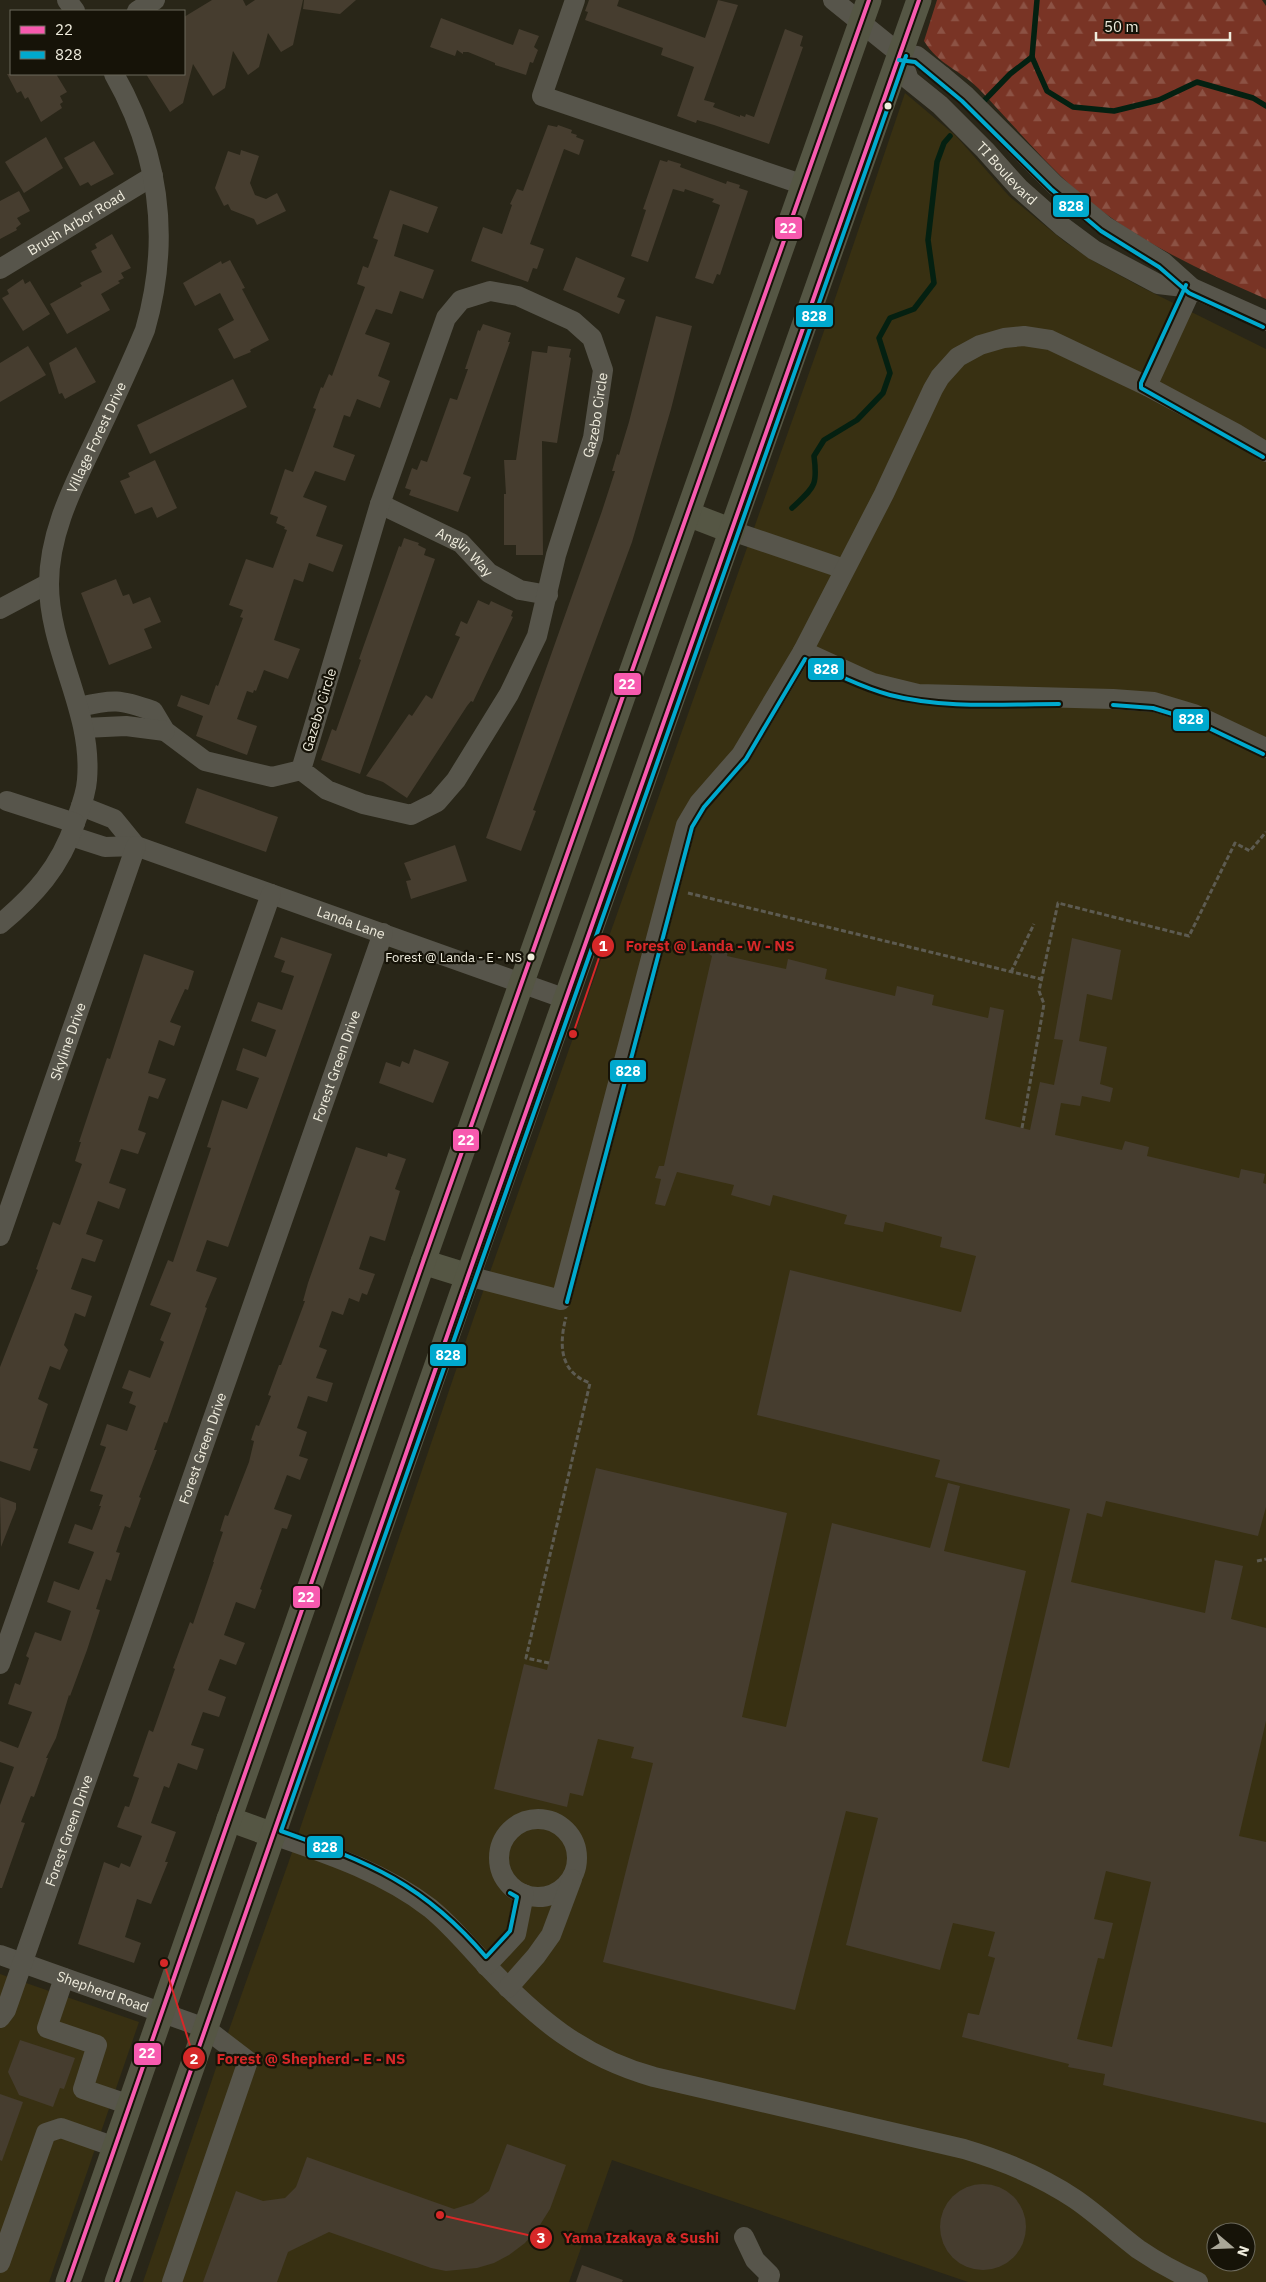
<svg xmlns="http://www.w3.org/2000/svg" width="1266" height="2282" font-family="'IBM Plex Sans',sans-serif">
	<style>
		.built { fill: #383012; fill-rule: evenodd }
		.forest { fill: url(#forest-firs) }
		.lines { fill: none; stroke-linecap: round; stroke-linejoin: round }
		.stream { stroke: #042011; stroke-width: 5.5 }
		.building { fill: #463d2f; fill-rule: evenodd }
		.path { stroke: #5d5b51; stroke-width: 3; stroke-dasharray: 5 2.5; stroke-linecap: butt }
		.minor { stroke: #57554b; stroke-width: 20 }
		.major { stroke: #555644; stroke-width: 25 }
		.bus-1-casing { stroke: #161308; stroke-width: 8 }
		.bus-2-casing { stroke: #161308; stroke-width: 8 }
		.bus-1 { stroke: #f75aaf; stroke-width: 4 }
		.bus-2 { stroke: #00a9ce; stroke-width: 4 }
		.bus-dot { fill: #efecdd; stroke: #161308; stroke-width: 2 }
		.labels { text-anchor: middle; stroke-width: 4.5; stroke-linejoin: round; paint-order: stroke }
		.bus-label { font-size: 13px; fill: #efecdd; stroke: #161308; text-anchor: end }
		.street-label { font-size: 14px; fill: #efecdd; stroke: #161308 }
		.leader { fill: none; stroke: #d62828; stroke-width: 2 }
		.callout-dot { fill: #d62828; stroke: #161308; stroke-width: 2 }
		.mark-label { font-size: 15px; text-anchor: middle; font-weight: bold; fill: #fff }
		.callout-label { font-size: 15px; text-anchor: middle; font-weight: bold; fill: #d62828; stroke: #161308; stroke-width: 4.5; stroke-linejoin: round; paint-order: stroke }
		.line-badge { stroke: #161308; stroke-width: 2 }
		.badge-label { font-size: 14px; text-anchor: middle; font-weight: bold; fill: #fff }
	</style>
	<defs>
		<pattern id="forest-firs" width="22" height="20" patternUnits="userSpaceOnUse" patternTransform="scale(1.25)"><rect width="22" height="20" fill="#793425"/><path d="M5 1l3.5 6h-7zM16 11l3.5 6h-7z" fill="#8c5244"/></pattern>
	</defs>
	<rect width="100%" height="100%" fill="#292618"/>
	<g class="built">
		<path d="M905 93 956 136 1009 196 1065 242 1095 262 1143 288 1266 349V2282H968L612 2160 569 2282H143L230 2027 289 1861 474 1317 825 328ZM1216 2232H1246V2262H1216Z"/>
		<polygon points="0,1974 139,2022 49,2282 0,2282"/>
	</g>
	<path class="forest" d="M937 0H1262L1266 6V299C1204 272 1143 244 1090 202 1048 168 1015 126 978 88 960 70 939 65 924 41Z"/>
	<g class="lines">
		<g class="stream">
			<polyline points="1037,0 1032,57 1047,91 1073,107 1114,111 1159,100 1197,82 1253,98 1266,106"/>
			<polyline points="982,103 1010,74 1032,57"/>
			<path d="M792 508C814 487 818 487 814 456L824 440 857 420 883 393 890 373 879 338 890 318 914 309 934 283 928 240 937 162 944 143 950 136"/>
		</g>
	</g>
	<g class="building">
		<polygon points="212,0 243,0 246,6 255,0 303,0 293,45 281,52 268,33 259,67 248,75 233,51 225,88 213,96 193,64 183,103 170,112 146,74 184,74 184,17"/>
		<polygon points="304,0 356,0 340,14 303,9"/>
		<polygon points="589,0 619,0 617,6 705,38 718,0 738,5 704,100 715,103 713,107 740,117 740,115 745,117 746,114 754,117 785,29 803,36 800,46 803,47 769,144 714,125 697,120 696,123 677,116 694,67 661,55 663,48 585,20 588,12 585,11"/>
		<polygon points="441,18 513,45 519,29 539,36 534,47 538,50 533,63 530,62 526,75 495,65 495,63 468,52 463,52 463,54 457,50 455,56 430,47"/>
		<polygon points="7,74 56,74 67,92 60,96 63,102 60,104 62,108 41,122 28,97 25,99 21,91 17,93"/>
		<polygon points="548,125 557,127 558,125 572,130 571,133 577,135 576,137 584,140 579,155 564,149 530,244 544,249 537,269 533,268 528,282 471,261 483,227 502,234 512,205 510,204 517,189 523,191"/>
		<polygon points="46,137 63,168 24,193 5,162"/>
		<polygon points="94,141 114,174 91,186 88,182 80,186 64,158"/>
		<polygon points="241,150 259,156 250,183 255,195 266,199 277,193 286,211 257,225 254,219 231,210 228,204 224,206 215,188 228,151 240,155"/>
		<polygon points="660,160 667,162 668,160 681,164 680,167 726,184 727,181 740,185 739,188 748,191 720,275 717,274 713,284 695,278 720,205 712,202 714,199 685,189 684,192 673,189 648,262 631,256 646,210 643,209"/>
		<polygon points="390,190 438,207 428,233 403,224 394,256 434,270 423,299 400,291 392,314 376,309 365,334 390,343 378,376 390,381 380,408 357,399 350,417 344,415 333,447 355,455 345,481 315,471 303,497 327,506 316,536 343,545 333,572 309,563 303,582 294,579 274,640 300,649 288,679 264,670 256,691 254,690 253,693 247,691 237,719 257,726 247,755 196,736 203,716 177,706 181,695 209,705 216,685 218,686 243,618 240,617 243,610 229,605 246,559 273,568 287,530 284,529 285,527 276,523 278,517 270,514 285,469 293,472 316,409 313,408 321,387 323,388 329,374 332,376 365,287 357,284 363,266 368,268 378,240 373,238"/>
		<polygon points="19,191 30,211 17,218 21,224 16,228 17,230 0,239 0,201"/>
		<polygon points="112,234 131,268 121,273 124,278 118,281 120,283 101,294 110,310 67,334 50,304 82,286 80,283 102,272 91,251 97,248 95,244"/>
		<polygon points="576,257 625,278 617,297 625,300 619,314 563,290"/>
		<polygon points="230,260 245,288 242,289 269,340 250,350 251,352 234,359 218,329 234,320 220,293 195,306 183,283 221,261 222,264"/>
		<polygon points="23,279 25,284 30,281 50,314 23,331 2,298 9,294 7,290"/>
		<polygon points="656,316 692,326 671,409 632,542 533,810 536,811 521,851 486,838 602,511 615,471 612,471 617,454 619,455 629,422"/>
		<polygon points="483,324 511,333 508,342 510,342 463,474 471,477 458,512 409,495 411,490 405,488 412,468 417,470 421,460 427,462 450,398 457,400 468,369 465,369 478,330 480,331"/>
		<polygon points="28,346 46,375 0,402 0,363"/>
		<polygon points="548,346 571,349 569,357 571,358 557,443 542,441 543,555 516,555 516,545 504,545 504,494 506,494 504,460 516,460 532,351 547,353"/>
		<polygon points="76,347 96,382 65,399 62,393 59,394 49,363"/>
		<polygon points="233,379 247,407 150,454 137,425"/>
		<polygon points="155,460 177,508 157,518 152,507 135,514 120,481 130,477 128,473"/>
		<polygon points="404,538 419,543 418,545 426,549 424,555 435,559 360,774 321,760 332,729 336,731 361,660 359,659 399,546 401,547"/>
		<polygon points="116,579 123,596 129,594 133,604 150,597 161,622 144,629 152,648 109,665 81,593"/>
		<polygon points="478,600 489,605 491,601 513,611 511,616 513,617 473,702 471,701 467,706 407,798 383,782 366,776 409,714 412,716 426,695 432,699 460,637 455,635 461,621 467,624"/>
		<polygon points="197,788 278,817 266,852 185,823"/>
		<polygon points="455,845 467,881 411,899 406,881 411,880 404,863"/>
		<polygon points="281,937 332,954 228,1247 207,1240 196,1271 217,1278 205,1307 207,1308 167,1423 164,1422 154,1450 157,1450 139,1497 141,1498 130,1528 125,1526 116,1552 120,1553 111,1581 106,1579 96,1609 100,1610 87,1650 70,1696 69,1695 56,1738 46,1758 48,1758 34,1797 31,1796 21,1822 25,1823 2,1888 0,1888 0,1805 14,1767 0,1762 0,1741 18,1748 32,1712 8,1704 15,1683 20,1685 29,1658 26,1656 35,1632 61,1641 71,1611 47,1602 54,1581 79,1590 94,1552 68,1543 75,1524 92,1530 101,1506 99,1506 103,1495 90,1491 106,1447 100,1445 107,1424 127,1431 136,1406 129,1403 133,1392 122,1388 129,1370 150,1378 164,1342 160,1340 171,1313 150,1305 168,1260 173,1262 211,1148 207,1147 222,1100 247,1109 259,1078 236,1070 243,1048 266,1057 276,1030 251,1021 258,1002 282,1010 294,976 281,972 285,961 274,957"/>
		<path d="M1072 938 1121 950 1112 1000 1087 994 1079 1041 1107 1047 1100 1084 1113 1088 1110 1102 1082 1096 1080 1106 1061 1103 1055 1135 1122 1150 1125 1141 1149 1147 1147 1156 1239 1178 1241 1169 1265 1174 1263 1183 1266 1184V1507L1258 1536 1106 1501 1102 1517 1087 1513 1071 1582 1205 1613 1215 1560 1239 1565 1243 1566 1231 1619 1266 1628V1721L1239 1836 1266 1842V2123L1103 2085 1105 2074 1068 2067 1069 2064 962 2037 968 2013 979 2015 995 1958 988 1956 995 1932 953 1923 940 1970 846 1945 878 1818 846 1811 795 2010 603 1962 653 1763 631 1758 634 1747 598 1739 583 1796 570 1793 567 1807 494 1789 524 1664 547 1670 596 1468 787 1513 742 1717 786 1727 832 1523 930 1548 948 1483 960 1486 944 1551 1026 1571 982 1761 1009 1768 1070 1509 935 1477 940 1460 757 1415 790 1270 961 1312 976 1256 940 1247 942 1237 885 1222 883 1232 844 1224 847 1215 773 1195 770 1206 731 1195 734 1185 677 1172 665 1206 655 1204 661 1179 655 1178 659 1166H664L712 956 706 952 709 940 729 945 727 956 786 969 788 959 827 969 825 979 895 996 897 986 934 995 932 1005 988 1018 990 1007 1004 1010 985 1119 1030 1130 1040 1082 1054 1085 1063 1040 1054 1039ZM1106 1871 1151 1882 1112 2047 1077 2039 1098 1958 1104 1959 1113 1923 1094 1919Z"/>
		<polygon points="144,954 194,971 188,990 185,989 170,1022 181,1026 174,1046 159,1040 148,1073 166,1079 158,1099 149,1096 138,1130 146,1133 138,1154 121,1149 109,1183 126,1189 119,1209 98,1201 86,1234 103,1240 95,1262 82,1258 71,1289 92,1296 85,1317 75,1313 64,1345 68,1350 60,1370 50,1366 38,1399 48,1404 33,1448 38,1449 30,1471 0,1461 0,1367 38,1270 36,1269 53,1222 60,1225 82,1164 75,1161 81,1142 79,1142 107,1058 110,1059"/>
		<polygon points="414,1049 449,1062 433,1103 379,1083 386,1062 400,1067 402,1061 409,1064"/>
		<polygon points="356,1147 387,1157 388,1153 406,1159 395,1189 400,1191 385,1241 370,1236 359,1269 375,1274 367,1295 362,1293 359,1302 349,1298 343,1315 332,1311 319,1347 327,1350 316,1378 333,1383 327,1402 308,1396 297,1428 307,1432 299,1456 308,1459 300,1480 287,1475 274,1509 292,1515 287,1529 282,1528 260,1589 262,1590 255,1609 236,1602 224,1635 245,1643 236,1665 220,1659 208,1690 226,1697 219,1717 203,1712 191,1745 204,1749 197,1770 178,1763 169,1788 164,1786 151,1823 176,1832 165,1862 168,1862 151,1904 137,1899 125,1937 141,1943 134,1963 78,1944 104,1862 119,1868 121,1863 130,1867 142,1836 117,1827 125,1806 129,1807 139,1778 133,1776 149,1730 153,1732 175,1669 173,1668 190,1622 193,1624 214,1562 213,1562 223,1532 220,1531 225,1515 228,1516 249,1462 254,1441 251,1440 256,1425 259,1426 271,1396 268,1395 279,1365 281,1365 305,1301 303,1301 308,1283"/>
		<polygon points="0,1497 16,1503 16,1509 1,1547"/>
		<polygon points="20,2040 75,2058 64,2089 60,2088 53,2107 19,2095 8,2072"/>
		<polygon points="0,2094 23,2102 2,2161 0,2160"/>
		<polygon points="507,2144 566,2165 550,2209 538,2228 525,2243 509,2255 494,2263 477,2268 446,2271 431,2268 329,2232 288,2252 277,2282 203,2282 236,2191 263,2201 285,2198 296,2187 307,2157 454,2209 473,2203 489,2191"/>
		<circle cx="983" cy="2227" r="43"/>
		<polygon points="582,2265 623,2280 622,2282 576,2282"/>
	</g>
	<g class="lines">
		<g class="path">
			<polyline points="688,893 1041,979"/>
			<polyline points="1011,972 1034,924"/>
			<polyline points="1022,1128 1044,1004 1039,991 1058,903 1189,936 1235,843 1250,851 1266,832"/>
			<polyline points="1257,1561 1266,1559"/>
			<path d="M549 1663 526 1658 590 1383C559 1372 559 1344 566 1317"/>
		</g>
		<g class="minor">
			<polyline points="67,0 75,11"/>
			<polyline points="575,0 542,96 804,185"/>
			<path id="s1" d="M833 0 900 54 909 80 940 105 985 150 1019 188 1063 227 1094 250 1158 284 1192 288"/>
			<polyline points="137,11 155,0"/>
			<polyline points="900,54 917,56 941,75 966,96 1055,185 1105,226 1163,262 1192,288 1266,321"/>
			<path id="s2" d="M0 269 153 176"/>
			<polyline points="1147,386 1192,288"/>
			<path id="s3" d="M380 504 461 543 489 573 520 590 548 595"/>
			<polyline points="732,531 844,569"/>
			<polyline points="0,609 49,583"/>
			<polyline points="803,651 873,683 918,694 1113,699 1154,702 1194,714 1266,748"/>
			<path id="s4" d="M79 707C113 699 120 699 153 711L165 731 205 761 272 777 301 770 327 790 363 804 411 815 437 802 456 780 509 694 537 636 556 555 593 438 603 370 592 338 573 321 518 296 490 291 461 300 446 318 380 504 301 770"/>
			<polyline points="84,728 126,726 165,731"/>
			<polyline points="81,806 114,819 136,846"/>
			<path id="s5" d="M75 823C80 809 86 795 87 780 93 711 49 651 49 584 49 536 70 493 90 451 109 411 128 371 145 330 171 240 160 155 114 74"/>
			<path id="s6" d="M71 836 105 847 136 846 566 999"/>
			<path d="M0 924C35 895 60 867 75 823L7 801"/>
			<path id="s7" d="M0 1236 136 846"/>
			<polyline points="468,1276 561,1300 686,825 699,803 741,755 803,651 884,494 933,389 940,377 958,357 980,345 1004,338 1024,336 1050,340 1147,386 1235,433 1266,452"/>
			<polyline points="0,1664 271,894"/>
			<circle cx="538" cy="1858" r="39"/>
			<path d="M273 1835C328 1854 383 1872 430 1908 451 1925 468 1946 486 1965 536 2018 582 2057 654 2077L964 2149C1004 2161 1041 2176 1075 2199 1097 2214 1117 2233 1138 2249 1157 2262 1177 2273 1198 2282"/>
			<path id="s8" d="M0 1955 205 2028 248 2061 172 2282"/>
			<polyline points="486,1966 516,1934 524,1894"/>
			<polyline points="64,1978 47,2028 97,2045 83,2089 130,2105"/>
			<polyline points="508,1988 536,1956 551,1935 572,1879"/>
			<path id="s9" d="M0 2018 6 2010 383 933"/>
			<polyline points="744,2237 755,2260 770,2275 768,2282"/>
			<polyline points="0,2263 46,2133 61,2128 115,2147"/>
		</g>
		<g class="major">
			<polyline points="688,514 732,531"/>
			<polyline points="423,1262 468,1276"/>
			<polyline points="229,1819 273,1835"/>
			<polyline points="68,2282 423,1262 869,0"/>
			<polyline points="117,2282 468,1276 919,0"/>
		</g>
		<g class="bus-1-casing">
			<g id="bus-1">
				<polyline points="68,2282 423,1262 869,0"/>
				<polyline points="117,2282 468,1276 919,0"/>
			</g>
		</g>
		<g class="bus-2-casing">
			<g id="bus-2">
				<polyline points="899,60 915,62 962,101 1051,189 1101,231 1159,267 1189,293 1263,327"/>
				<polyline points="1186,285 1141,383 1141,388 1263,457"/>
				<polyline points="1113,705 1153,708 1192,720 1263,754"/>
				<path d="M567 1302 692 827 704 807 746 759 805 659C833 673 861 687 890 695 945 709 1003 704 1059 704"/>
				<path d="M510 1893 517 1897 510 1931 486 1957C424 1884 369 1862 281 1831L906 56"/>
			</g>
		</g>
		<use href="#bus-1" class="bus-1"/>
		<use href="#bus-2" class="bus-2"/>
	</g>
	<g class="bus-dot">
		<circle cx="888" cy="106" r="4.5"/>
		<circle cx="531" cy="957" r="4.5"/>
	</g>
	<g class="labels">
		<g class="bus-label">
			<text x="522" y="962">Forest @ Landa - E - NS</text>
		</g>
		<g class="street-label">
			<text dy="5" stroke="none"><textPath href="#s1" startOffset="249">TI Boulevard</textPath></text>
			<text dy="5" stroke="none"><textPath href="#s2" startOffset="89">Brush Arbor Road</textPath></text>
			<text dy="5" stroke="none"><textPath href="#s4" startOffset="821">Gazebo Circle</textPath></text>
			<text dy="5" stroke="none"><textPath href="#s5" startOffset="401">Village Forest Drive</textPath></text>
			<text dy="5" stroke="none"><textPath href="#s3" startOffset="98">Anglin Way</textPath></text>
			<text transform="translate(319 710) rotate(-73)" y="5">Gazebo Circle</text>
			<text dy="5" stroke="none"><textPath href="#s6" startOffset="295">Landa Lane</textPath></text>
			<text dy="5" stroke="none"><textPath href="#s7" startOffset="206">Skyline Drive</textPath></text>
			<text dy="5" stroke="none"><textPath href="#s9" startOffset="1010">Forest Green Drive</textPath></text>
			<text dy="5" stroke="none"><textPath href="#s9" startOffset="605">Forest Green Drive</textPath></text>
			<text dy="5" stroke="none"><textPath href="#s9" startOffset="200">Forest Green Drive</textPath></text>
			<text dy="5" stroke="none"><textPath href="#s8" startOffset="109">Shepherd Road</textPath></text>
		</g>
	</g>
	<path class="leader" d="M573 1034L603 946M164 1963L194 2058M440 2215L541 2238"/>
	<g class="callout-dot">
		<circle cx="573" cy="1034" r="5"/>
		<circle cx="164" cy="1963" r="5"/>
		<circle cx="440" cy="2215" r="5"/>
		<circle cx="603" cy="946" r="12"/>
		<circle cx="194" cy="2058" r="12"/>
		<circle cx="541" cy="2238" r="12"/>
	</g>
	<g class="mark-label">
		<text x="603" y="951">1</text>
		<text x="194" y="2064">2</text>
		<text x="541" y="2243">3</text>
	</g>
	<g class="callout-label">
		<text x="710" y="951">Forest @ Landa - W - NS</text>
		<text x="311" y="2064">Forest @ Shepherd - E - NS</text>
		<text x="641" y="2243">Yama Izakaya &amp; Sushi</text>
	</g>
	<g class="line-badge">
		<rect x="1052" y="194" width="38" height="24" rx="5" fill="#00a9ce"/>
		<rect x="774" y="216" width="29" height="24" rx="5" fill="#f75aaf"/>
		<rect x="795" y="304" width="39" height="24" rx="5" fill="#00a9ce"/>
		<rect x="807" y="657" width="38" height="24" rx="5" fill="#00a9ce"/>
		<rect x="613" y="672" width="29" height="24" rx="5" fill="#f75aaf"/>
		<rect x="1172" y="708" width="38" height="24" rx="5" fill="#00a9ce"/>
		<rect x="609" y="1059" width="38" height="24" rx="5" fill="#00a9ce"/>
		<rect x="452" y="1128" width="28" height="24" rx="5" fill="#f75aaf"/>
		<rect x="429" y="1343" width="38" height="24" rx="5" fill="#00a9ce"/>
		<rect x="292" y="1585" width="29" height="24" rx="5" fill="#f75aaf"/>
		<rect x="306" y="1835" width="38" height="24" rx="5" fill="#00a9ce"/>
		<rect x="133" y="2042" width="29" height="24" rx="5" fill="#f75aaf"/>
	</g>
	<g class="badge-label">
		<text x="1071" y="211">828</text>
		<text x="788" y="233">22</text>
		<text x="814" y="321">828</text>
		<text x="826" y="674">828</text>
		<text x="627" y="689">22</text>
		<text x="1191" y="724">828</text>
		<text x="628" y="1076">828</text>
		<text x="466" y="1145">22</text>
		<text x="448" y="1360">828</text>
		<text x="306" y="1602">22</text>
		<text x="325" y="1852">828</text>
		<text x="147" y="2058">22</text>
	</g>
	<rect x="10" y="10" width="175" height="65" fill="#161308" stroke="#6d6a5d"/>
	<rect x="20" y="26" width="25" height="8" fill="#f75aaf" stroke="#6d6a5d"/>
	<text x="55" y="35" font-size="15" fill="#efecdd">22</text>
	<rect x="20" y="51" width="25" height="8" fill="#00a9ce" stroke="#6d6a5d"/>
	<text x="55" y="60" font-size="15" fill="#efecdd">828</text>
	<g transform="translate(1231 2247) rotate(109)"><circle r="24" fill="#161308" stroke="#6d6a5d"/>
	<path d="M0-4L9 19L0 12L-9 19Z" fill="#aaa798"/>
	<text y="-8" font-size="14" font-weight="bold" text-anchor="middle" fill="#efecdd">N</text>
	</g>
	<path d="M1096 32v8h134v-8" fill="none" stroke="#efecdd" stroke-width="2.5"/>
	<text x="1104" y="32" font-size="15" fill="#efecdd" stroke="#161308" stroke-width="4" paint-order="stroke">50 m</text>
</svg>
